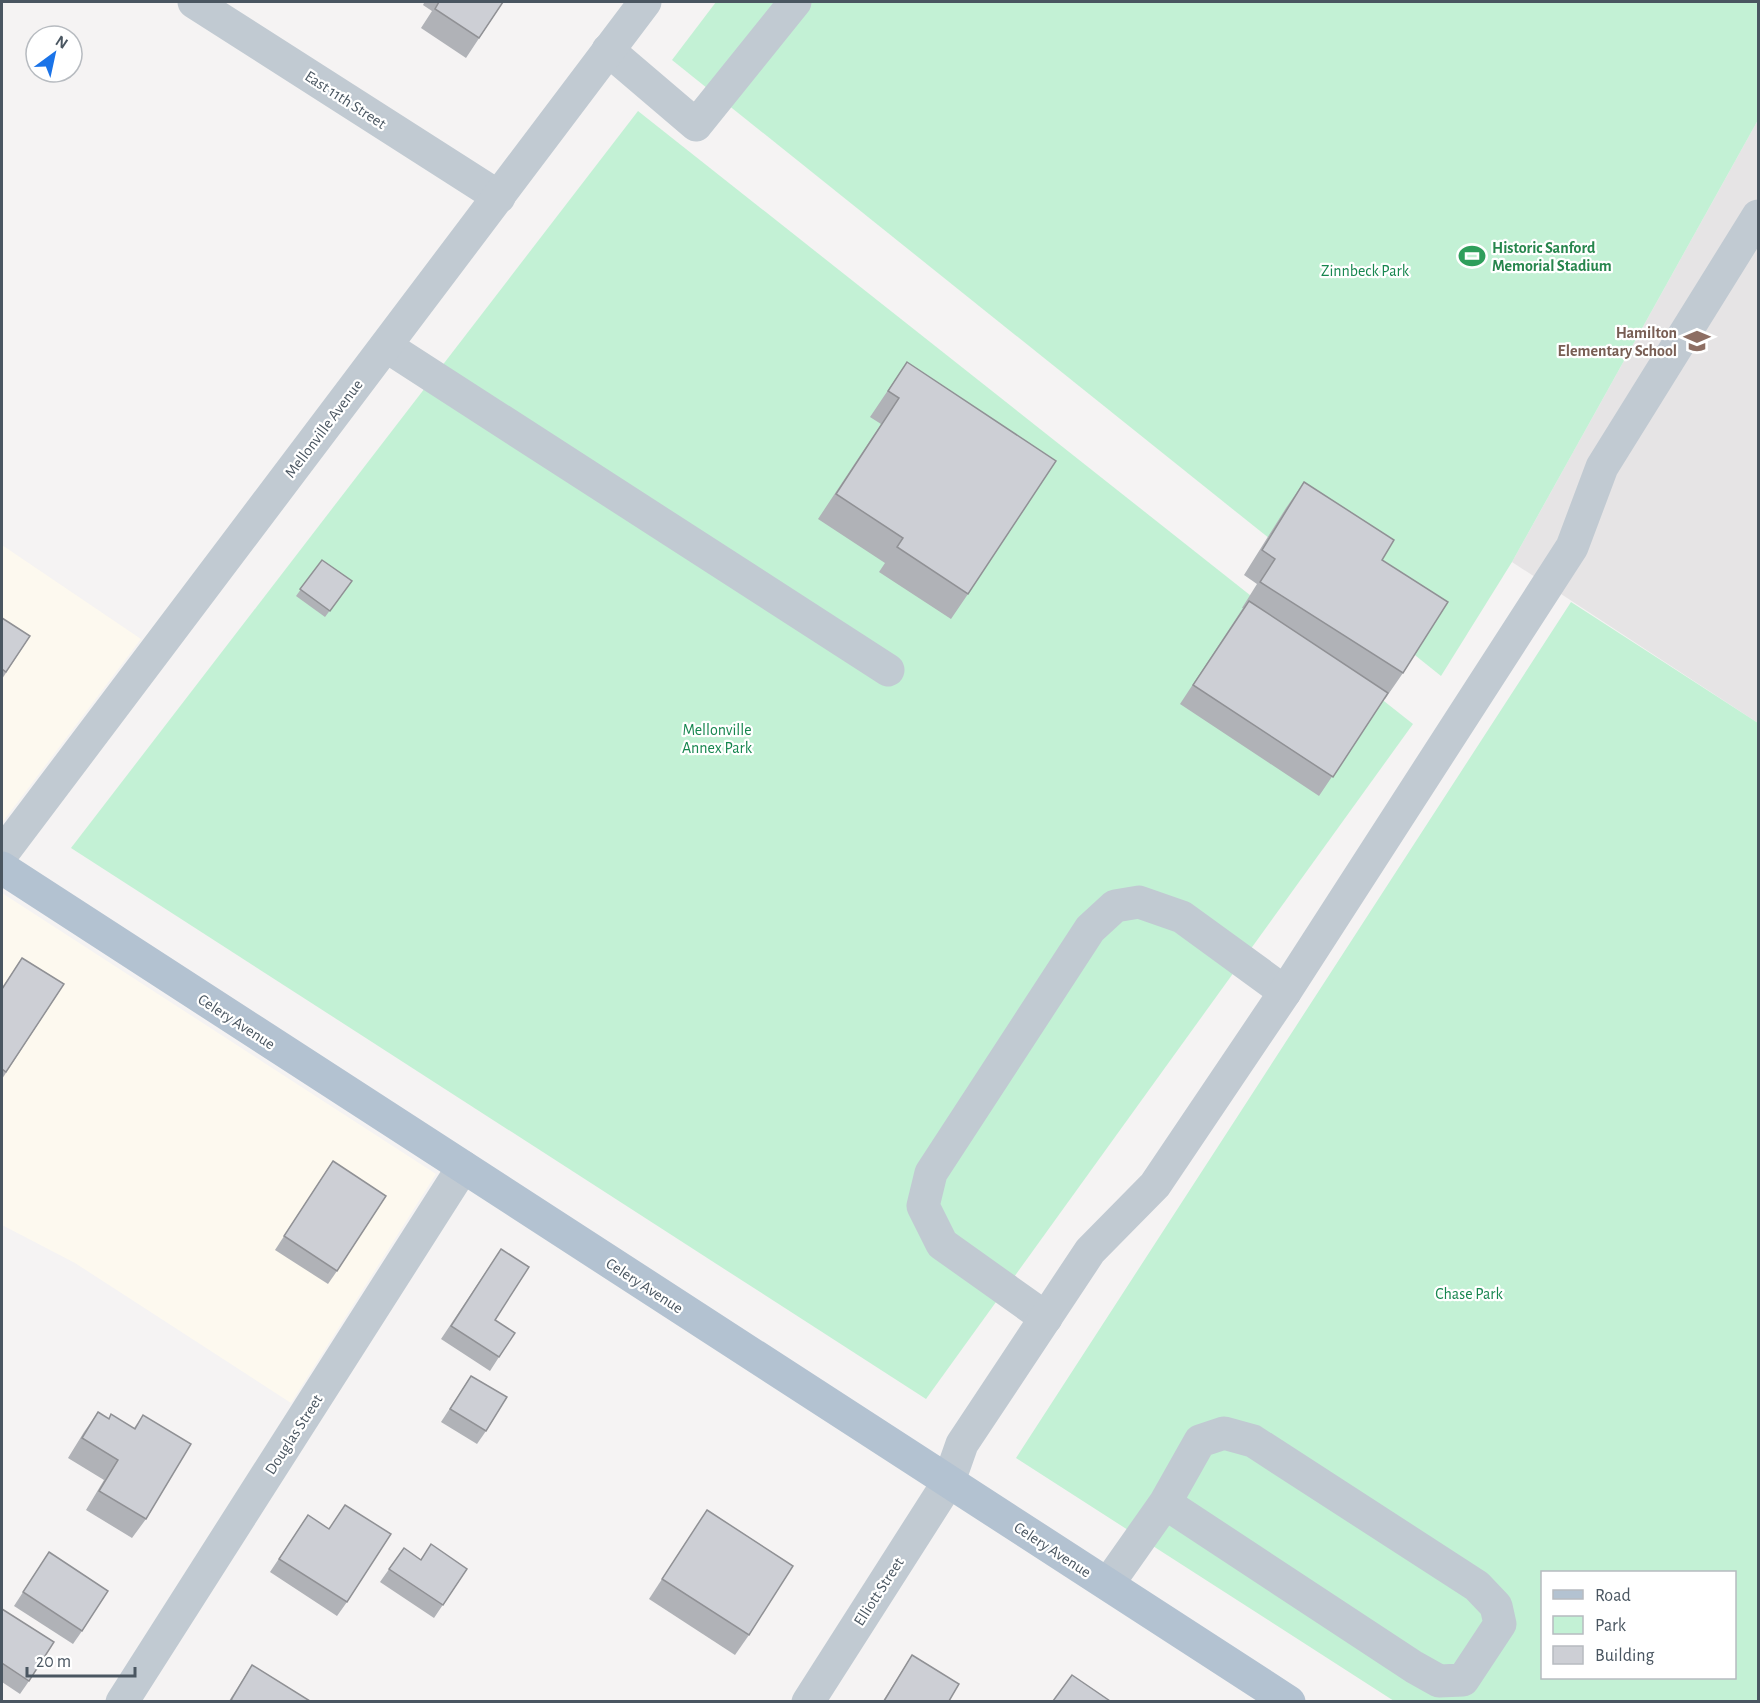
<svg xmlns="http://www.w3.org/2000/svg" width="1760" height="1703" font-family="'Alegreya Sans',sans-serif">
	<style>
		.commercial { fill: #fdf9ef }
		.education { fill: #e6e4e5 }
		.green { fill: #c3f1d5; fill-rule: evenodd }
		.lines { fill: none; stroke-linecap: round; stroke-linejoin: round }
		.minor { stroke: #c1cad2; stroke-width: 33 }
		.major { stroke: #b3c2d1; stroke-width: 33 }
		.wall { fill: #b0b2b7 }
		.building { fill: #cdcfd5; stroke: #909195; stroke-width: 1.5 }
		.labels { text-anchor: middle; stroke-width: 4.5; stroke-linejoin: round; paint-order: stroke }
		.street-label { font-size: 16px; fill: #4a5661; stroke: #fff }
		.leisure-label { font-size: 16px; font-weight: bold; fill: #27864d; stroke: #fff; text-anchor: start }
		.park-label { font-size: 16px; fill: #17864f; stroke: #fff }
		.education-label { font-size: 16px; font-weight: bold; fill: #785e54; stroke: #fff; text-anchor: end }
	</style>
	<rect width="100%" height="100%" fill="#f5f3f3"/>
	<g class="commercial">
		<polygon points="2,545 141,639 2,823"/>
		<polygon points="2,893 436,1174 291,1403 75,1263 2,1225"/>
	</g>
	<polygon class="education" points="1758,120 1758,723 1512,562"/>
	<g class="green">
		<polygon points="716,2 1758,2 1758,120 1512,562 1441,676 672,60"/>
		<polygon points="638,111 1413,724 926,1399 71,848"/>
		<path d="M1571 602 1758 723V1701H1394L1016 1458ZM1542 1572H1734V1678H1542Z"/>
	</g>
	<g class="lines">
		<g class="minor">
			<polyline points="194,2 499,197"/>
			<polyline points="608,50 696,125 795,2"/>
			<polyline points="386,346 888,670"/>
			<polyline points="2,854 645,2"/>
			<polyline points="1046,1318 942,1244 923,1206 931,1173 1090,929 1115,906 1139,902 1182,917 1285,992"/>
			<polyline points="1108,1584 1165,1503 1414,1667 1439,1681 1463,1680 1500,1624 1496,1606 1477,1586 1253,1441 1224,1433 1200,1441 1165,1503"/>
			<polyline points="122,1702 463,1167"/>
			<polyline points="808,1702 949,1481 962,1444 1090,1251 1155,1185 1285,992 1572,547 1602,467 1758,216"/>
		</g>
		<polyline class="major" points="2,868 1289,1702"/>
	</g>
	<g class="wall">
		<polygon points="421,2 503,2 466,58 421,28 432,11 423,5 424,3"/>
		<polygon points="907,362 968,594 951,619 879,572 885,563 818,519 881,424 870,417"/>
		<polygon points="1304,482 1382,560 1403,673 1385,699 1385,698 1319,796 1180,704 1243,608 1242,608 1257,584 1244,575 1286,508"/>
		<polygon points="322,560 352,581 325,617 296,596"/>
		<polygon points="2,618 30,636 2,679"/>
		<polygon points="22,958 64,984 2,1079 2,988"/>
		<polygon points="333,1161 337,1271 328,1284 275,1250"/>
		<polygon points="501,1249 495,1320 499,1357 490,1371 441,1339"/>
		<polygon points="471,1376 486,1431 477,1444 441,1422"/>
		<polygon points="98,1412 108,1419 134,1428 143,1415 146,1519 132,1538 86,1510 104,1480 68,1458 84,1432"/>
		<polygon points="345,1505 347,1602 337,1616 270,1572 308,1515 329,1529"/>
		<polygon points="707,1510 749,1635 735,1655 649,1599"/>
		<polygon points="404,1548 421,1560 467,1569 434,1618 380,1582"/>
		<polygon points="49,1552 82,1631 73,1644 14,1606"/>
		<polygon points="2,1609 29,1681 20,1694 2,1682"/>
		<polygon points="912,1655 949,1701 883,1701"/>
		<polygon points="252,1665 310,1701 229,1701"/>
	</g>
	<g class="building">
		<polygon points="439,2 503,2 479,38 435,9"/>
		<polygon points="907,362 1056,461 968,594 897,547 903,538 836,494 899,398 888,391"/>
		<polygon points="1304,482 1394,540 1382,560 1448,602 1403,673 1260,582 1275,559 1262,550"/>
		<polygon points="322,560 352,581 330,611 300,589"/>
		<polygon points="1249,601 1388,693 1333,777 1193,685"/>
		<polygon points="2,618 30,636 6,672 2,669"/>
		<polygon points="22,958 64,984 6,1072 2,1069 2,989"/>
		<polygon points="333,1161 386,1196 337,1271 284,1236"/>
		<polygon points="501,1249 529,1267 495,1320 515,1333 499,1357 451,1326"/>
		<polygon points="471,1376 507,1397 486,1431 450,1409"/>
		<polygon points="98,1412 109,1419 111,1414 135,1429 143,1415 191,1444 146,1519 99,1491 118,1460 82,1438"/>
		<polygon points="345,1505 391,1534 347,1602 279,1559 308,1515 329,1529"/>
		<polygon points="707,1510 793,1566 749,1635 662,1579"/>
		<polygon points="431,1544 467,1569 443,1605 389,1569 404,1548 421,1560"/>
		<polygon points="49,1552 108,1591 82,1631 23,1592"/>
		<polygon points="2,1609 54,1642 29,1681 2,1663"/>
		<polygon points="912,1655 959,1684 949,1701 884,1701"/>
		<polygon points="252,1665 310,1701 234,1701 231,1700"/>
		<polygon points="1072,1675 1110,1701 1053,1701"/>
	</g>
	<defs>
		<g id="stadium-bare" transform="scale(2.07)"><path d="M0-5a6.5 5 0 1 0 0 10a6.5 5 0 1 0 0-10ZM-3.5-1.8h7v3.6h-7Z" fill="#2e9e5b" stroke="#fff" stroke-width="2.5" paint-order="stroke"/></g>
		<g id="school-bare" transform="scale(2.07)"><path d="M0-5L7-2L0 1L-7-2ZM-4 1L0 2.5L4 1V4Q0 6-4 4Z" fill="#8d6e63" stroke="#fff" stroke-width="2.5" paint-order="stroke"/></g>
	</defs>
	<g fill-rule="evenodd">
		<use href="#stadium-bare" x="1472" y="256"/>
		<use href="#school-bare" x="1697" y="341"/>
	</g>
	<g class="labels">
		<g class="street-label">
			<text transform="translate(346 99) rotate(33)" y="6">East 11th Street</text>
			<text transform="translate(323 428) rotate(-53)" y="6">Mellonville Avenue</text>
			<text transform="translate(237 1021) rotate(33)" y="6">Celery Avenue</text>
			<text transform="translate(645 1285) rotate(33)" y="6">Celery Avenue</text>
			<text transform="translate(293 1434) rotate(-57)" y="6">Douglas Street</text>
			<text transform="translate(1053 1549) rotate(33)" y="6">Celery Avenue</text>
			<text transform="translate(878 1591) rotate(-57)" y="6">Elliott Street</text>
		</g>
		<g class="leisure-label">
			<text x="1492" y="253">Historic Sanford<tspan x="1492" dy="18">Memorial Stadium</tspan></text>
		</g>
		<g class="park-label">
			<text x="1365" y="276">Zinnbeck Park</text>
			<text x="717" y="735">Mellonville<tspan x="717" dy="18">Annex Park</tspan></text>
			<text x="1469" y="1299">Chase Park</text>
		</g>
		<g class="education-label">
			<text x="1677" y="338">Hamilton<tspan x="1677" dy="18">Elementary School</tspan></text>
		</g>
	</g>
	<rect width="1760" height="1703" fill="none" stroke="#4a5661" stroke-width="6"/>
	<rect x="1541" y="1571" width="195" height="108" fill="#ffffff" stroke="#b7bbc0" stroke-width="1.5"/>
	<rect x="1553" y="1590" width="30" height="9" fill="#b3c2d1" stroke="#b7bbc0" stroke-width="1.5"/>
	<text x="1595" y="1601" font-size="18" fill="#4a5661">Road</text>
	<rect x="1553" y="1616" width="30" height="18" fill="#c3f1d5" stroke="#b7bbc0" stroke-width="1.5"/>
	<text x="1595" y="1631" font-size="18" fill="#4a5661">Park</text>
	<rect x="1553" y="1646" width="30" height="18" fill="#cdcfd5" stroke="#b7bbc0" stroke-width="1.5"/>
	<text x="1595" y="1661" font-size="18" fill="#4a5661">Building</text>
	<g transform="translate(54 54) rotate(33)"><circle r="28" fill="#ffffff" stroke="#b7bbc0" stroke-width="1.5"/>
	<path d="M0-4.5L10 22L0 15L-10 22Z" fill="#1a73e8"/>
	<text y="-9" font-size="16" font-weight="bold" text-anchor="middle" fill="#4a5661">N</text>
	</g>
	<path d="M27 1667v9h108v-9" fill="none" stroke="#4a5661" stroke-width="3"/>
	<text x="36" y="1667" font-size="18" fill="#4a5661" stroke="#ffffff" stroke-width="4.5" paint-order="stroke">20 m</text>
</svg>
